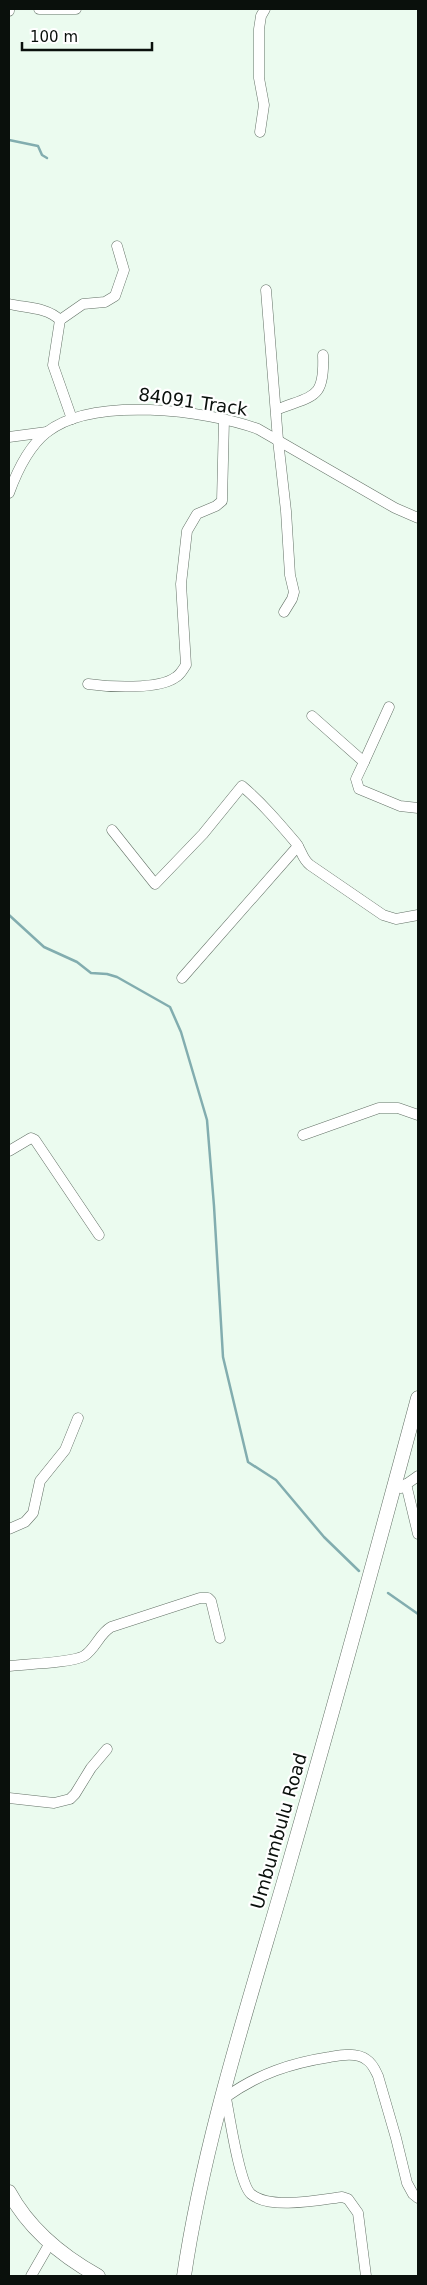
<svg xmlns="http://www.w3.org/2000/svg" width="427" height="2285" font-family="'DejaVu Sans',sans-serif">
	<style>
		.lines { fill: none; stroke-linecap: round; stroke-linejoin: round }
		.stream { stroke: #82adaf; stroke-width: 2.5 }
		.minor-casing { stroke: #637166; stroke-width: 11 }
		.secondary-casing { stroke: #637166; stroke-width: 15 }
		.minor { stroke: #fff; stroke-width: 10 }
		.secondary { stroke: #fff; stroke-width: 14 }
		.labels { text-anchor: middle; stroke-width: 4.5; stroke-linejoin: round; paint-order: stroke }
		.street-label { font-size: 18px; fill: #0a100c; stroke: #fff }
	</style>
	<rect width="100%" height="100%" fill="#ebfbef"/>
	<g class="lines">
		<g class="stream">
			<polyline points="9,140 38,146 42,155 47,158"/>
			<polyline points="9,915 44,947 77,962 91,973 107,974 117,977 170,1007 181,1032 207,1120 214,1206 223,1357 248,1462 276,1480 324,1537 359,1571"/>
			<polyline points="388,1593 418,1614"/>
		</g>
		<g class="minor-casing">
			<g id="minor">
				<polyline points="39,9 76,9"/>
				<polyline points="9,11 9,9"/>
				<polyline points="260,132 264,105 259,78 259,29 261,16 265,9"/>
				<polyline points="266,290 278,440 286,511 290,575 294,592 292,599 284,612"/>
				<path d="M9 304C26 308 47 307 60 320L53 365 72 419"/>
				<polyline points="60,320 83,304 105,302 115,296 124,270 117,246"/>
				<path d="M276 410C313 395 325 400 323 355"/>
				<polyline points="9,437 47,432"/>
				<path d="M9 493C17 471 28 447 47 432 93 396 206 410 258 429L395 508 418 518"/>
				<path d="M88 684C109 687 159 690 176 677 181 674 183 669 186 665L181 584 187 531 197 514 216 506 222 501 224 420"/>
				<polyline points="312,716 364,762 356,779 359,789 400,806 418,808"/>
				<polyline points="364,762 389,707"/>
				<path d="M112 830 155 884 203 834 242 786C262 803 279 823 296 843 302 851 302 859 310 865L383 915 396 919 418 915"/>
				<polyline points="182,978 298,846"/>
				<polyline points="303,1135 379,1108 398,1108 418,1115"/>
				<polyline points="9,1151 31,1138 35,1140 99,1235"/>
				<polyline points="406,1484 418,1534"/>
				<polyline points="401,1488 418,1476"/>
				<polyline points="9,1529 25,1522 33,1513 40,1481 65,1450 78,1418"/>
				<path d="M9 1666C26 1664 71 1663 84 1656 96 1648 99 1634 111 1627L200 1598H208L211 1601 220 1638"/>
				<polyline points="9,1798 54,1803 70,1799 75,1794 91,1768 107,1749"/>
				<path d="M225 2093C229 2112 239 2184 251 2194 270 2210 319 2200 342 2197L348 2199 358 2213 366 2276"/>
				<path d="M226 2097C258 2074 291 2063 330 2057 341 2055 357 2052 367 2060 373 2064 375 2070 378 2076L396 2138 407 2183 413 2194 418 2198"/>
				<polyline points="31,2276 50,2243"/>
			</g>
		</g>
		<g class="secondary-casing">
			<g id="secondary">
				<path d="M9 2192C29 2229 62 2256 98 2276"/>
				<path d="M184 2276C204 2141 247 2009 285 1878 331 1718 375 1558 418 1398"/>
			</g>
		</g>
		<use href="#minor" class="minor"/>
		<use href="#secondary" class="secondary"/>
	</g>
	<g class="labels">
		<g class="street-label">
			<text transform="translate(193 402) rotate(8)" y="6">84091 Track</text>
			<text transform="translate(279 1831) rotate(-74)" y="6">Umbumbulu Road</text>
		</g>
	</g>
	<rect width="427" height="2285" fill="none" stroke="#0a100c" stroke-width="20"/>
	<path d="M22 42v8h130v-8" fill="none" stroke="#0a100c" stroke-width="2.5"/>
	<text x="30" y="42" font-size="15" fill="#0a100c" stroke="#ffffff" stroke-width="4" paint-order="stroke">100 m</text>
</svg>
